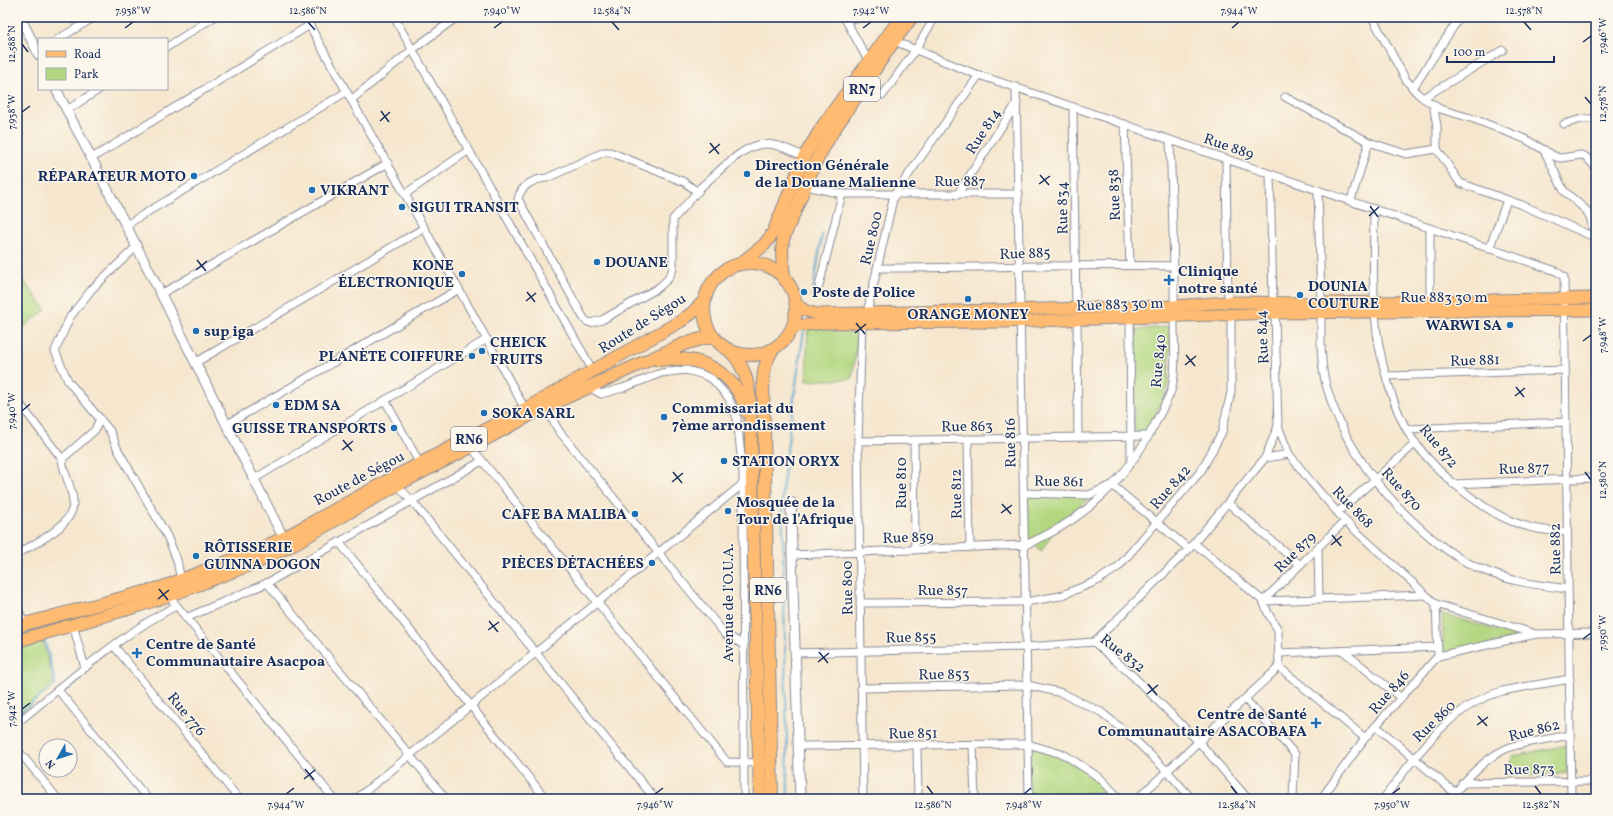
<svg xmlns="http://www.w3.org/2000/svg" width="1613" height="816" font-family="Vollkorn,serif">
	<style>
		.green { fill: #b2d780; stroke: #66836f }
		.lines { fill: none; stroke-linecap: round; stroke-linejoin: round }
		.stream { stroke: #51a6cd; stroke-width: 2 }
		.minor-casing { stroke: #888a96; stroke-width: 9 }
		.tertiary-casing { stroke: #888a96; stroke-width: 11 }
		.primary-casing { stroke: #888a96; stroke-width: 13 }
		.trunk-casing { stroke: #888a96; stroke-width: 14 }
		.minor { stroke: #fff; stroke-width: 7 }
		.tertiary { stroke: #fff; stroke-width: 9 }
		.primary { stroke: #ffbb71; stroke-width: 11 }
		.trunk { stroke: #ffbb71; stroke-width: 12 }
		.ticks { fill: none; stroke: #1b2f5e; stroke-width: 1.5 }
		.poi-dot { fill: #1f6fb2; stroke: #fbf7ec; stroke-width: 1.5 }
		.labels { text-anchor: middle; stroke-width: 3; stroke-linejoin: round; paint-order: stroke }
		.shield { fill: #fbf7ec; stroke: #5e6b89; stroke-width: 1 }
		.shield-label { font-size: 14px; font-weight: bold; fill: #1b2f5e }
		.street-label { font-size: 15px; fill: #1b2f5e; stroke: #fbf7ec }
		.poi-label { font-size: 15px; font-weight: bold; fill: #1b2f5e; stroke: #fbf7ec; text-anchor: start }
		.neatline { fill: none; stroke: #1b2f5e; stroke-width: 1.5 }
		.ticks-label { font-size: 10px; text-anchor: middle; fill: #1b2f5e }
	</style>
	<rect width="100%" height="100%" fill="#fbf7ec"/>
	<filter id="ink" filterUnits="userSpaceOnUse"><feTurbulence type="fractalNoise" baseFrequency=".025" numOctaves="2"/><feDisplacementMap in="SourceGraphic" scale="8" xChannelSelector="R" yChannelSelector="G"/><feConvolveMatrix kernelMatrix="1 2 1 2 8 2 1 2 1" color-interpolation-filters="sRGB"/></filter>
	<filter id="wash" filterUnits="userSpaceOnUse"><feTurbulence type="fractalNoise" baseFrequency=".012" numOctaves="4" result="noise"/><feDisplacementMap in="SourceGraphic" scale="16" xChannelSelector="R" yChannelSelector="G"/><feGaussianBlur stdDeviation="0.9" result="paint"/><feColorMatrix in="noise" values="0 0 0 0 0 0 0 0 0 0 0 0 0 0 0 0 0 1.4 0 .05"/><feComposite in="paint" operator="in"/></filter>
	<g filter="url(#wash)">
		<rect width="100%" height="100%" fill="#f6e6ce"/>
		<g class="green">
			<polygon points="17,272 46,310 17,332"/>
			<polygon points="808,326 859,329 852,379 806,381"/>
			<polygon points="1171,326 1168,387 1147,434 1134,432 1134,330"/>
			<polygon points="1027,494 1090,495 1080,508 1061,520 1041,551 1025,537"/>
			<polygon points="1442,614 1521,637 1444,655"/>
			<polygon points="42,637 54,685 17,716 17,644"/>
			<polygon points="1567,745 1567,773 1507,775 1512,756"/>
			<polygon points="1028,746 1065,757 1100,781 1118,799 1029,796"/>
		</g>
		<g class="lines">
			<g class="stream">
				<polyline points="812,298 822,234"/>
				<polyline points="17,715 56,684 44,637"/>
				<polyline points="788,799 782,492 791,418 804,330"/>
			</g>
		</g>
	</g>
	<g filter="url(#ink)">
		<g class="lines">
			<g class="minor-casing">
				<g id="minor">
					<path d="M305 17C377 148 454 277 525 409"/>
					<polyline points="394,17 593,371"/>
					<polyline points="844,17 869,62"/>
					<polyline points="1372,17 1406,80 1417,93 1423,98 1440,109 1474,119 1525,139 1544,150 1564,191 1586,210 1591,219 1592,228 1596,234"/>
					<polyline points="845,19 874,17"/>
					<polyline points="58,39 95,17"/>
					<polyline points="894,41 973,73 1556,271 1564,277 1571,799"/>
					<polyline points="167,47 214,17"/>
					<polyline points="1016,87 1029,799"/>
					<polyline points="1413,88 1460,17"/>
					<polyline points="883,95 916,49 935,17"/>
					<polyline points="1285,97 1369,142 1406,154 1437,149"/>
					<polyline points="1423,98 1503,50"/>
					<polyline points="351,100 412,50 457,17"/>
					<polyline points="1433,104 1437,126 1437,149 1460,183 1522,205 1596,238"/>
					<polyline points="1073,107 1076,308"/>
					<polyline points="67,110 100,89"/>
					<polyline points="1125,124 1130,265"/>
					<polyline points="1564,124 1582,119 1596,119"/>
					<polyline points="1544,150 1556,157 1561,158 1581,155 1586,157 1596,168"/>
					<polyline points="92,158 310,25"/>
					<polyline points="1226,159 1228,302"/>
					<polyline points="1270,174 1273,303 1275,313 1278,426 1289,454 1311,482 1345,521 1436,604 1536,634"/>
					<polyline points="806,186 842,194 1019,194"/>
					<polyline points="1318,190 1321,303"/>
					<path d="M698 192 684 182 610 152H604L547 178C534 179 521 185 518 199L583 317 586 321 591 323 602 320 658 288 668 279 673 269V219C683 209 692 198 701 187 718 173 743 144 765 144 778 144 795 152 806 158"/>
					<polyline points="405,194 469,150"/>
					<polyline points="957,195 1017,103"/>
					<polyline points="1351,200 1369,142"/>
					<path d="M1374 209C1374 243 1372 278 1375 312 1377 351 1392 412 1416 444 1429 461 1446 478 1463 491 1497 518 1524 531 1567 532"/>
					<polyline points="126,225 346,92"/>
					<polyline points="137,246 92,289 70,317 55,351 68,381 110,431 118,450 167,536 177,560 181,581"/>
					<polyline points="1489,249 1507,200"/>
					<path d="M877 268C976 268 1075 264 1174 266"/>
					<polyline points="819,286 842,194"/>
					<polyline points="161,294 388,163"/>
					<polyline points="1430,302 1430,229"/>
					<polyline points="867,313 894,195 979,75"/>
					<path d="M1321 313C1321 337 1320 362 1326 385 1333 409 1344 434 1357 454 1382 495 1437 552 1483 570 1511 582 1538 585 1568 589"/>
					<polyline points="1130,318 1131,463"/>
					<polyline points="1077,320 1078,437"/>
					<polyline points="862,324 858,441 863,799"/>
					<polyline points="195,363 424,228"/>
					<polyline points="1387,376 1565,370"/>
					<polyline points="589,387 601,394 623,388 661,373 686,370 701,374 712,379 728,397 737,418 743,474 744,799"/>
					<polyline points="17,400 62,459"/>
					<polyline points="385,400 420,464"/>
					<polyline points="545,407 559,431 725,634 744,645"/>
					<polyline points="226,425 459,289"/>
					<polyline points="1408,429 1566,422"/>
					<polyline points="968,439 970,547"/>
					<polyline points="914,440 915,550"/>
					<polyline points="858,441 1148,436"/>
					<polyline points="471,447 727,762 760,763"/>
					<polyline points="1265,458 1289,454"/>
					<polyline points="254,479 487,339"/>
					<polyline points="1453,484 1596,478"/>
					<polyline points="397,485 412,501 655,799"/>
					<polyline points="1024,493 1089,495 1112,485 1189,549"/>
					<polyline points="1228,503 1300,565"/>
					<polyline points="1338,512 1416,443"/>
					<polyline points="339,542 546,799"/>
					<polyline points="1194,543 1263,601 1268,613 1278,630 1279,667 1365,738"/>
					<polyline points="1318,548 1319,599"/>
					<path d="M17 554C35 543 75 526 73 501 72 486 63 473 62 459L95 430 100 418"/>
					<path d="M792 555 1025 545C1085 520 1125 481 1155 424 1160 413 1167 402 1171 391 1177 370 1174 346 1174 325 1175 263 1172 201 1170 140"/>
					<polyline points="267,583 446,799"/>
					<polyline points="168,595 334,799"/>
					<polyline points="1263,601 1425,595"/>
					<polyline points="1263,601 1345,521"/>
					<polyline points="860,603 1026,602 1060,596 1097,581 1118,567 1201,471 1222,432 1231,392 1231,315"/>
					<polyline points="17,607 25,624"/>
					<polyline points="186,618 267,583 482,461"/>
					<polyline points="73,625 85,668"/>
					<polyline points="1094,642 1189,549 1265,458 1278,426"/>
					<polyline points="114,646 239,799"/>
					<polyline points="1343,651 1401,698"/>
					<polyline points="795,653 1027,647 1094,642 1133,676 1199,742 1248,799"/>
					<polyline points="1279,653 1438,647"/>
					<polyline points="1438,656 1536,634 1596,633"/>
					<polyline points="861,688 1027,685 1062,693 1101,712 1134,739 1167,771 1192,799"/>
					<polyline points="58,690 148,799"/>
					<polyline points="1245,699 1295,754 1293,799"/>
					<path d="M17 723C66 684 120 634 176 606"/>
					<polyline points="1376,726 1455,793"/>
					<polyline points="973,745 975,799"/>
					<polyline points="799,746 1028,744 1065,755 1100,778 1120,799"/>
					<polyline points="917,746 918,799"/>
					<polyline points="17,749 58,799"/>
					<polyline points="1462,783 1596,781"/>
					<polyline points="1029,798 1119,797"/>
					<polyline points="356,799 744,483"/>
					<polyline points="1137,799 1279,667"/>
					<polyline points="1321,799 1365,738 1438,656 1436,604"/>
					<path d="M1383 799C1416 757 1449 705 1503 691 1525 686 1548 683 1570 679"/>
					<path d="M1450 799C1466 779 1488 754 1513 746 1532 741 1551 739 1570 735"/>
				</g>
			</g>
			<g class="tertiary-casing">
				<g id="tertiary">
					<polyline points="20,17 39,55"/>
					<polyline points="56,89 161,294 286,543"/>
					<polyline points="791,502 792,555 800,799"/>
				</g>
			</g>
			<g class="primary-casing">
				<g id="primary">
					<polyline points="796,304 806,311 818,314 1174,306 1228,302 1321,303 1596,298"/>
					<polyline points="790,331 797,326 825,323 1003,322 1275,313 1596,310"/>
				</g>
			</g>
			<g class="trunk-casing">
				<g id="trunk">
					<polyline points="741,263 764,245 773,233 804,157 824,124 901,17"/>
					<circle cx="750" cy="309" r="46"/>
					<polyline points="785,280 783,269 782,253 783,239 815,163 833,131 894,41 912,17"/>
					<path d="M730 351C744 365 748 381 750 401L760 799"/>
					<path d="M659 360C699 354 735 371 747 412"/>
					<polyline points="17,626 163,587 255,551 284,538 398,475 525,409 681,321 692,313 704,301"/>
					<polyline points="17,641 138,606 187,589 260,561 288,547 397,485 471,447 545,407 684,344 704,338 714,338"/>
					<path d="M772 799 763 381C764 368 766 360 773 349"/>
				</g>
			</g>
			<use href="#minor" class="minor"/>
			<use href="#tertiary" class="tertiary"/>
			<use href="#primary" class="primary"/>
			<use href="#trunk" class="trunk"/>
		</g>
	</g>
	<path class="ticks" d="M308 22 315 30M612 22 619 30M1524 22 1531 30M125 28 133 22M494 28 502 22M863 28 871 22M1232 28 1239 22M1583 42 1591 36M22 44 28 52M1585 97 1591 104M381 111 389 122M22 112 30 106M380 121 390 112M710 143 719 154M709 153 720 144M1040 175 1049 185M1039 184 1050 176M1370 206 1378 217M1369 216 1379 207M197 260 206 271M196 270 207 261M527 292 535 302M526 301 536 293M856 323 865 334M855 333 866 324M1583 341 1591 335M1186 355 1195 366M1185 365 1196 356M1516 387 1524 397M1515 396 1525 388M22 411 30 404M343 440 352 451M342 450 353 441M673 472 682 483M1585 472 1591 480M672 482 683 473M1002 504 1011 514M1001 513 1012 505M1332 535 1341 546M1331 545 1342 536M159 589 168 600M158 599 169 590M489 621 498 632M488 630 499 622M1583 639 1591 633M819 652 828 663M818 662 829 653M1148 684 1157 695M1147 694 1158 685M22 709 30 703M1478 716 1487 726M1477 725 1488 717M305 769 314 780M304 779 315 770M927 786 933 794M1231 786 1237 794M1535 786 1541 794M286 794 294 788M655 794 663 788M1024 794 1031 788M1392 794 1400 788"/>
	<g class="poi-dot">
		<circle cx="747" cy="174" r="4"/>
		<circle cx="194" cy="176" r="4"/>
		<circle cx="312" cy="190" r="4"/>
		<circle cx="402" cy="207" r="4"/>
		<circle cx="597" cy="262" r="4"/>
		<circle cx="462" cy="274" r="4"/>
		<path d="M1167 274h4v4h4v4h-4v4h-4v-4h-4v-4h4z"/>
		<circle cx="804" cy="292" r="4"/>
		<circle cx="1300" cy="295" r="4"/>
		<circle cx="968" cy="299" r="4"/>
		<circle cx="1510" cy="325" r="4"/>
		<circle cx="196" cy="331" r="4"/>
		<circle cx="482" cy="351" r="4"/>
		<circle cx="472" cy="356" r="4"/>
		<circle cx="276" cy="405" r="4"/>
		<circle cx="484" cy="413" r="4"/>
		<circle cx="664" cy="417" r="4"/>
		<circle cx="394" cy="428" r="4"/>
		<circle cx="724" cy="461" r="4"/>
		<circle cx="728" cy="511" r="4"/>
		<circle cx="635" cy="514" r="4"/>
		<circle cx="196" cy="556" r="4"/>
		<circle cx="652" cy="563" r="4"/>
		<path d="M135 647h4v4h4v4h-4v4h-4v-4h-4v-4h4z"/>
		<path d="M1314 717h4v4h4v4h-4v4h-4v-4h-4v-4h4z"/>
	</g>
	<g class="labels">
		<g class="shield">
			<rect x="844" y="77" width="36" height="24" rx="3"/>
			<rect x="451" y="427" width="36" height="24" rx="3"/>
			<rect x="750" y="578" width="36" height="24" rx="3"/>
		</g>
		<g class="shield-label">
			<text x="862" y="94">RN7</text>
			<text x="469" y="444">RN6</text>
			<text x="768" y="595">RN6</text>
		</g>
		<g class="street-label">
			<text transform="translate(983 131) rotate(-57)" y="5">Rue 814</text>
			<text transform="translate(1229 146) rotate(19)" y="5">Rue 889</text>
			<text x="960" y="186">Rue 887</text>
			<text transform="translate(1114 195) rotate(-92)" y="5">Rue 838</text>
			<text transform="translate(1062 208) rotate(-91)" y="5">Rue 834</text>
			<text transform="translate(871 238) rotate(-77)" y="5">Rue 800</text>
			<text transform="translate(1025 253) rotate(-2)" y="5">Rue 885</text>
			<text x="1444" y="302">Rue 883 30 m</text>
			<text transform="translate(1120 304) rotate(-2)" y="5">Rue 883 30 m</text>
			<text transform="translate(642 323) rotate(-32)" y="5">Route de Ségou</text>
			<text transform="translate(1262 337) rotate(-93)" y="5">Rue 844</text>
			<text transform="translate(1475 360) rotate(-2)" y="5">Rue 881</text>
			<text transform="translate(1158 361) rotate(-85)" y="5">Rue 840</text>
			<text transform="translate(967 426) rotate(-1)" y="5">Rue 863</text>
			<text transform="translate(1010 443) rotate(-91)" y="5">Rue 816</text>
			<text transform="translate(1439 446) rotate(50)" y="5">Rue 872</text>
			<text transform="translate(1524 468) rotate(-2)" y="5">Rue 877</text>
			<text transform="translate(359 478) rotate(-28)" y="5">Route de Ségou</text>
			<text transform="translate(1059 481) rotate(1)" y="5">Rue 861</text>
			<text transform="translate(901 483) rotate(-90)" y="5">Rue 810</text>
			<text transform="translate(1170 487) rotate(-49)" y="5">Rue 842</text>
			<text transform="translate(1402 489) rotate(48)" y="5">Rue 870</text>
			<text transform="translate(956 494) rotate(-91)" y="5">Rue 812</text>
			<text transform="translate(1353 507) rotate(46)" y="5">Rue 868</text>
			<text transform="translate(908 537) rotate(-2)" y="5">Rue 859</text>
			<text transform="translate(1555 549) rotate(-91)" y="5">Rue 882</text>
			<text transform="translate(1295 552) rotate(-44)" y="5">Rue 879</text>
			<text transform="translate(847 588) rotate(-91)" y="5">Rue 800</text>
			<text x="943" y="595">Rue 857</text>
			<text transform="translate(728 603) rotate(-90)" y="5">Avenue de l'O.U.A.</text>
			<text transform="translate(911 637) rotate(-1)" y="5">Rue 855</text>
			<text transform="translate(1123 653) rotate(38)" y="5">Rue 832</text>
			<text transform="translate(944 674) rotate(-1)" y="5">Rue 853</text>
			<text transform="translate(1389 692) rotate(-49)" y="5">Rue 846</text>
			<text transform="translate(187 714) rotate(51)" y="5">Rue 776</text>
			<text transform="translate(1434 721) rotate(-44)" y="5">Rue 860</text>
			<text transform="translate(1534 730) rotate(-14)" y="5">Rue 862</text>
			<text transform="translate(913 733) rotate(-1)" y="5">Rue 851</text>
			<text transform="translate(1529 769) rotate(-1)" y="5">Rue 873</text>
		</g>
		<g class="poi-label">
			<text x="755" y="170">Direction Générale<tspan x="755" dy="17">de la Douane Malienne</tspan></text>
			<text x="186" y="181" text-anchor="end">RÉPARATEUR MOTO</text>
			<text x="320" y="195">VIKRANT</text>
			<text x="410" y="212">SIGUI TRANSIT</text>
			<text x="605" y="267">DOUANE</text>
			<text x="454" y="270" text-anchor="end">KONE<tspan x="454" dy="17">ÉLECTRONIQUE</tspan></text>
			<text x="1178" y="276">Clinique<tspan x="1178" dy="17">notre santé</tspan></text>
			<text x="1308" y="291">DOUNIA<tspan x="1308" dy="17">COUTURE</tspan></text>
			<text x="812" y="297">Poste de Police</text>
			<text x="968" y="319" text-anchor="middle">ORANGE MONEY</text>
			<text x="1502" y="330" text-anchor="end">WARWI SA</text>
			<text x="204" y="336">sup iga</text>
			<text x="490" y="347">CHEICK<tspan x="490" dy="17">FRUITS</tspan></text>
			<text x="464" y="361" text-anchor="end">PLANÈTE COIFFURE</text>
			<text x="284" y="410">EDM SA</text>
			<text x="672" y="413">Commissariat du<tspan x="672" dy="17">7ème arrondissement</tspan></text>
			<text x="492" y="418">SOKA SARL</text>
			<text x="386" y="433" text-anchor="end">GUISSE TRANSPORTS</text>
			<text x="732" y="466">STATION ORYX</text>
			<text x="736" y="507">Mosquée de la<tspan x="736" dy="17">Tour de l'Afrique</tspan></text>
			<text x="627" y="519" text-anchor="end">CAFE BA MALIBA</text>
			<text x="204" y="552">RÔTISSERIE<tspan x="204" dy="17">GUINNA DOGON</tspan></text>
			<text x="644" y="568" text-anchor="end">PIÈCES DÉTACHÉES</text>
			<text x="146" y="649">Centre de Santé<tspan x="146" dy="17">Communautaire Asacpoa</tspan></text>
			<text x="1307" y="719" text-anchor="end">Centre de Santé<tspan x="1307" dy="17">Communautaire ASACOBAFA</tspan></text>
		</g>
	</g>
	<rect width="1613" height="816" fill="none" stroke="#fbf7ec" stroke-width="44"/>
	<rect x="38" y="38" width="130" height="52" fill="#fbf7ec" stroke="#a1a7b3"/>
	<rect x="46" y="51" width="20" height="6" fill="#ffbb71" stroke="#a1a7b3"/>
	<text x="74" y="58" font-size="12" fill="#1b2f5e">Road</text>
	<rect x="46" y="68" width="20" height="12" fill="#b2d780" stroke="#a1a7b3"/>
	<text x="74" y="78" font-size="12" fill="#1b2f5e">Park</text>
	<g transform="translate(58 758) rotate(231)"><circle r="19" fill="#fbf7ec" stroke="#a1a7b3"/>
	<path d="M0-3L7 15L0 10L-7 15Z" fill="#1f6fb2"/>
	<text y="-6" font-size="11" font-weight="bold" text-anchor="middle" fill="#1b2f5e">N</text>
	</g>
	<path d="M1447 56v6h107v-6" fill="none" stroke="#1b2f5e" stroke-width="2"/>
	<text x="1453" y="56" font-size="12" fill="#1b2f5e" stroke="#fbf7ec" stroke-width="3" paint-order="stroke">100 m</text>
	<rect x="22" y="22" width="1569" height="772" class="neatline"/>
	<g class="ticks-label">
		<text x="133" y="14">7.938°W</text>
		<text x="308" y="14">12.586°N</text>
		<text x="502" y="14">7.940°W</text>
		<text x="612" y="14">12.584°N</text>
		<text x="871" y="14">7.942°W</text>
		<text x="1239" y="14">7.944°W</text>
		<text x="1524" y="14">12.578°N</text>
		<text transform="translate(1602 36) rotate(-90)" y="4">7.946°W</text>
		<text transform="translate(11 44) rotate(-90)" y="4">12.588°N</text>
		<text transform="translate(1602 104) rotate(-90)" y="4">12.578°N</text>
		<text transform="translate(11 112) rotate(-90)" y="4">7.938°W</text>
		<text transform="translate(1602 335) rotate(-90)" y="4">7.948°W</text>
		<text transform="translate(11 411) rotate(-90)" y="4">7.940°W</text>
		<text transform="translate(1602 480) rotate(-90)" y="4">12.580°N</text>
		<text transform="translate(1602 633) rotate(-90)" y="4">7.950°W</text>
		<text transform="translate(11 709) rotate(-90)" y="4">7.942°W</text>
		<text x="286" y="808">7.944°W</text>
		<text x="655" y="808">7.946°W</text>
		<text x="933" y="808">12.586°N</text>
		<text x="1024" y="808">7.948°W</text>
		<text x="1237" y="808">12.584°N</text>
		<text x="1392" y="808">7.950°W</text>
		<text x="1541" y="808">12.582°N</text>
	</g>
</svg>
